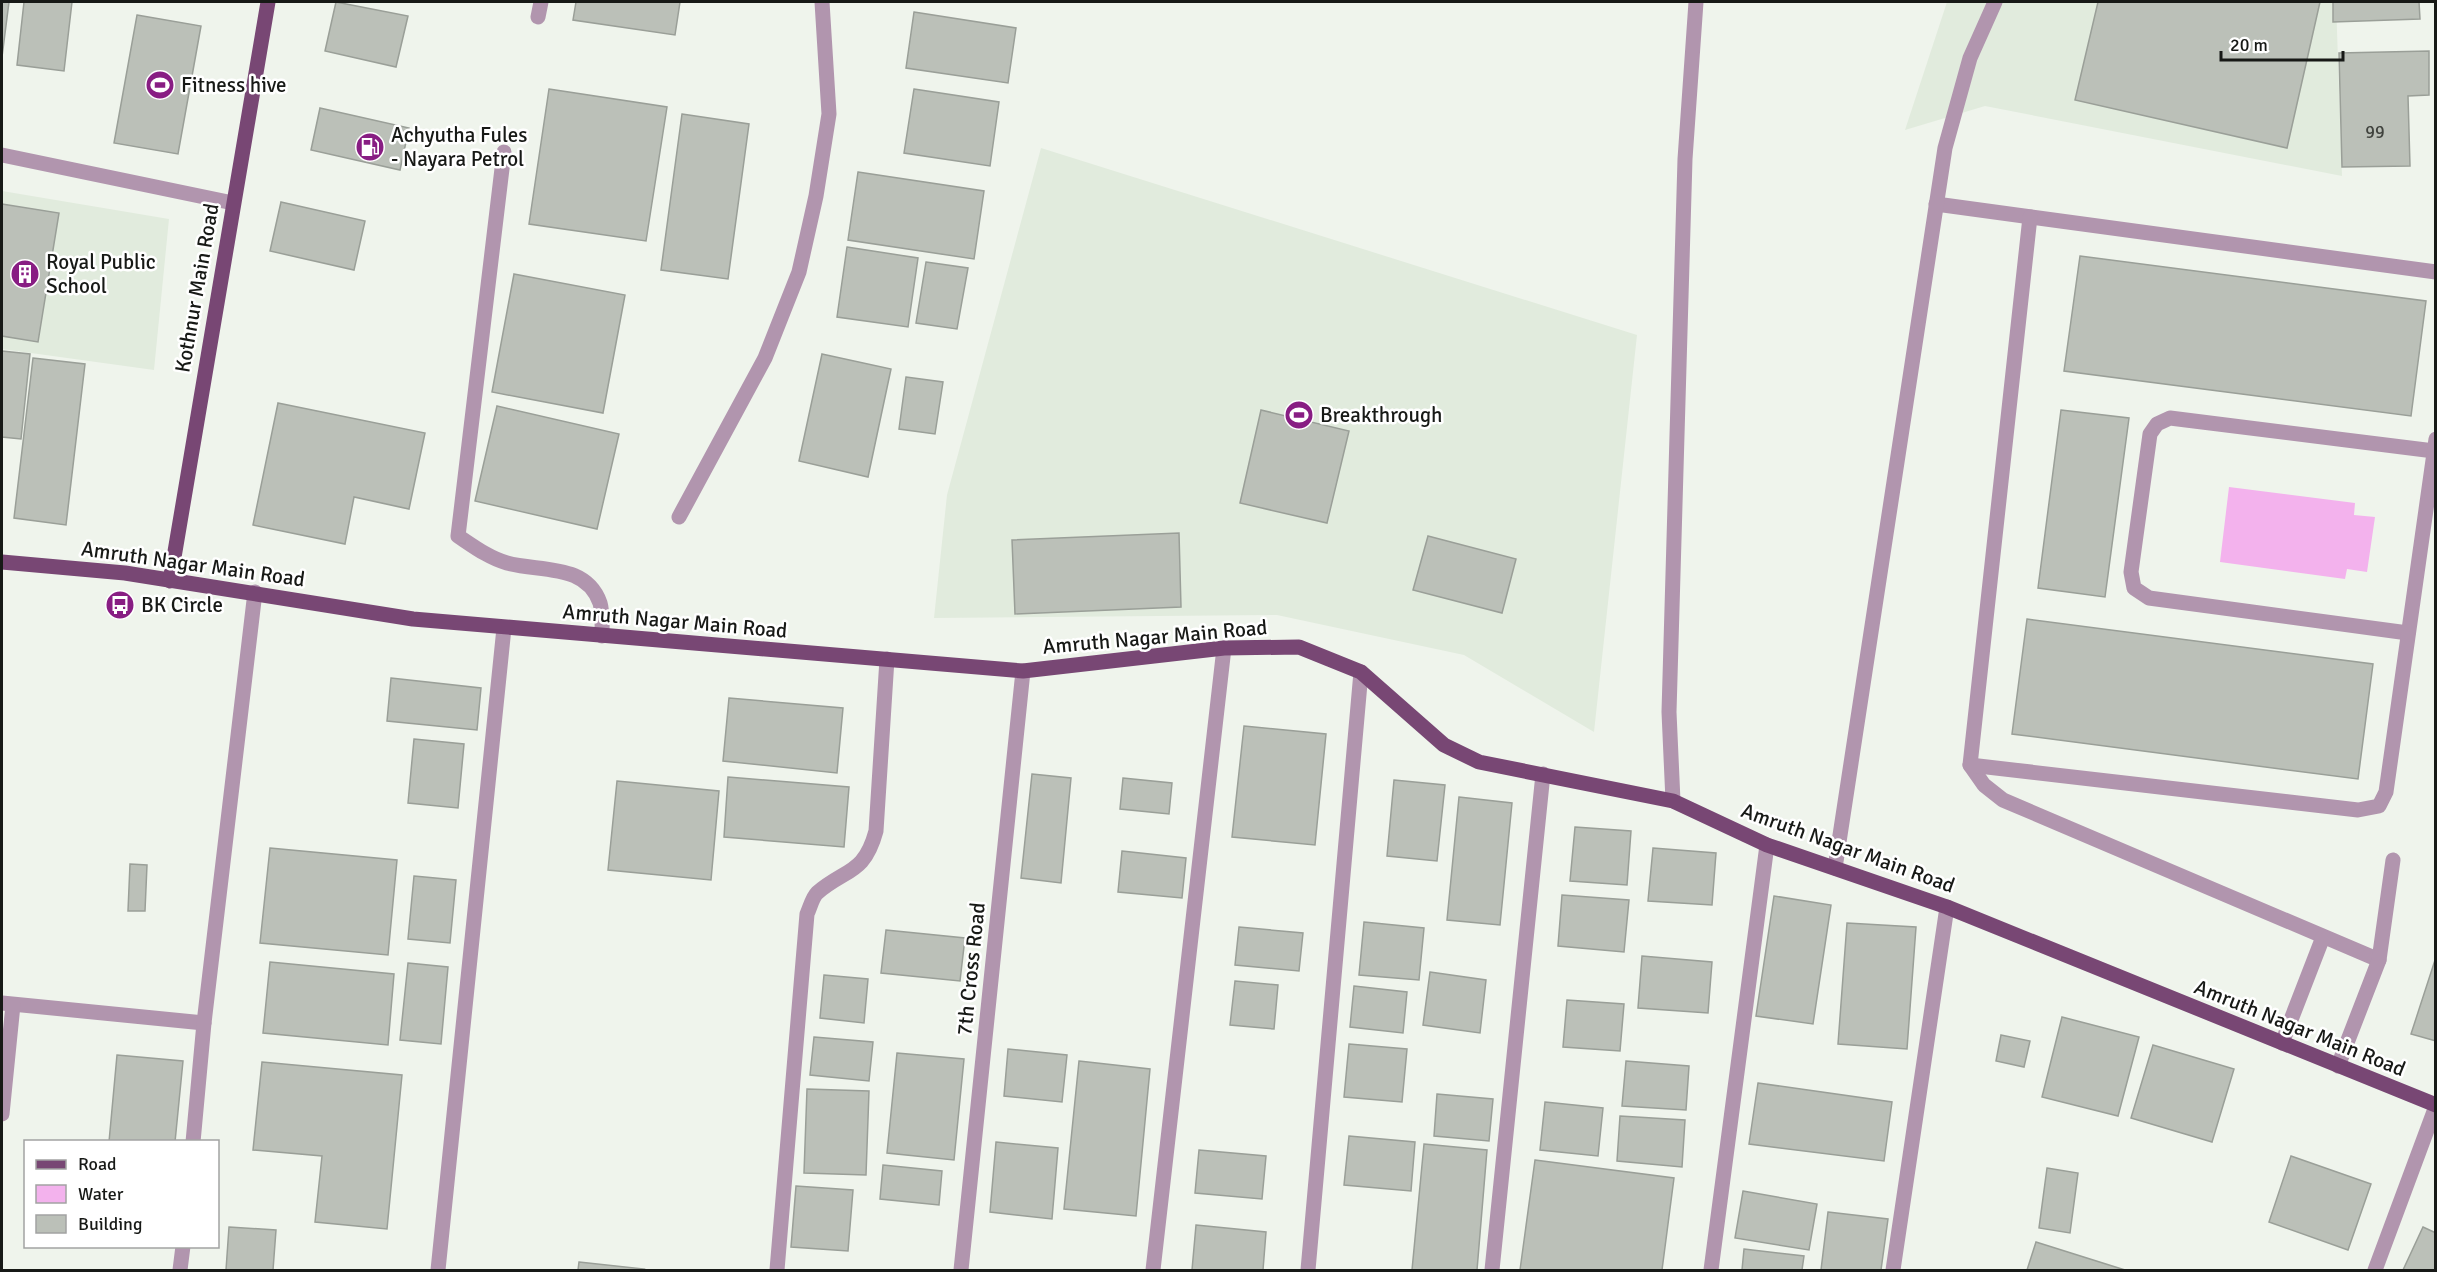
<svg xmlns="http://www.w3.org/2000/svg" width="2437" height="1272" font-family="Signika,sans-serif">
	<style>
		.built { fill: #e1ebdd }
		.water { fill: #f3b2ed }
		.building { fill: #bbc0b8; stroke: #9a9f98; stroke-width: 1.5 }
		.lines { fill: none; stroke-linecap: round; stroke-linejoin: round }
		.minor { stroke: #b195ae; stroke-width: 15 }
		.major { stroke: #784774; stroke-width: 15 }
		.labels { text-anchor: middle; stroke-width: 5; stroke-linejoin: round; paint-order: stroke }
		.number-label { font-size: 18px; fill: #40433e }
		.poi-label { font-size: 21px; fill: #171916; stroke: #fff; text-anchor: start }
		.street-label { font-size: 21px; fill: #171916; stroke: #fff }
	</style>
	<rect width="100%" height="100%" fill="#eff4ec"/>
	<g class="built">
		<polygon points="1947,2 2336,2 2342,176 1985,106 1905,130"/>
		<polygon points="1041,148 1637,335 1594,732 1464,655 1277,615 934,618 947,495"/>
		<polygon points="2,191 169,219 154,370 2,349"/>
	</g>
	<polygon class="water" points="2229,487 2355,503 2354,515 2375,517 2367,572 2347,569 2345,579 2220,562"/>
	<g class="building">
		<polygon points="2,2 9,2 2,57"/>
		<polygon points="24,2 72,2 64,71 17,65"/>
		<polygon points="336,2 408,16 396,67 325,51"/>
		<polygon points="576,2 680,2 675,35 573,20"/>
		<polygon points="2098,2 2320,2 2287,148 2075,100"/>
		<polygon points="2333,2 2419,2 2420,19 2333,22"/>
		<polygon points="914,12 1016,28 1008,83 906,68"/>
		<polygon points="137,15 201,26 178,154 114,143"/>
		<polygon points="2429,51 2429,95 2408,96 2410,166 2342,167 2339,53"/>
		<polygon points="549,89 667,107 646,241 529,224"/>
		<polygon points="914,89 999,102 990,166 904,153"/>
		<polygon points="320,108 409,128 400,170 311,150"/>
		<polygon points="682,114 749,124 728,279 661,270"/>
		<polygon points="858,172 984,191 974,259 848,240"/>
		<polygon points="281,202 365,221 354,270 270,251"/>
		<polygon points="2,204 59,213 38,342 2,336"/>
		<polygon points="847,247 918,258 908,327 837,317"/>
		<polygon points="2080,256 2426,301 2411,416 2064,371"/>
		<polygon points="926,262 968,268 957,329 916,323"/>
		<polygon points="514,274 625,295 603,413 492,392"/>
		<polygon points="2,351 30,354 21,439 2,437"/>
		<polygon points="822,354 891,369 868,477 799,461"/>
		<polygon points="33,358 85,364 66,525 14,518"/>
		<polygon points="906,377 943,382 935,434 899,429"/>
		<polygon points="278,403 425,433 409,509 354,497 345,544 253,525"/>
		<polygon points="497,406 619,434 597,529 475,501"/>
		<polygon points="1261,410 1349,431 1327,523 1240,503"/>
		<polygon points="2061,410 2129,418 2105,597 2038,588"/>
		<polygon points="1179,533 1181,607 1015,614 1012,540"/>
		<polygon points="1428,536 1516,559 1502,613 1413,590"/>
		<polygon points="2027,619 2373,664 2358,779 2012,734"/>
		<polygon points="391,678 481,688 477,730 387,721"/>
		<polygon points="729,698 843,708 837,773 723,761"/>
		<polygon points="1244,726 1326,734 1315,845 1232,837"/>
		<polygon points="414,739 464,744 458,808 408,803"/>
		<polygon points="1032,774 1071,778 1061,883 1021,878"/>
		<polygon points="728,777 849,787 844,847 724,837"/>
		<polygon points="1123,778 1172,783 1169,814 1120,809"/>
		<polygon points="1394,780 1445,785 1437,861 1387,856"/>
		<polygon points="617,781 719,791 711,880 608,870"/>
		<polygon points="1459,797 1512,803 1500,925 1447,920"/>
		<polygon points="1575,827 1631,831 1627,885 1570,881"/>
		<polygon points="270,848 397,860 388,955 260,943"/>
		<polygon points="1653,848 1716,853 1712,905 1648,901"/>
		<polygon points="1122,851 1186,858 1182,898 1118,892"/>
		<polygon points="130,864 147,865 145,911 128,911"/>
		<polygon points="414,876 456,880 450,943 408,939"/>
		<polygon points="1562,895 1629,900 1624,952 1558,946"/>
		<polygon points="1774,896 1831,905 1813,1024 1756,1016"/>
		<polygon points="1364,922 1424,928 1419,980 1359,975"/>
		<polygon points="1847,923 1916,927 1907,1049 1838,1044"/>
		<polygon points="1239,927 1303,933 1299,971 1235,965"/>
		<polygon points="886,930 965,938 960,981 881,973"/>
		<polygon points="1642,956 1712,962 1708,1013 1638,1008"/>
		<polygon points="2436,957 2436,1041 2411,1034"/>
		<polygon points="270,962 394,974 388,1045 263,1033"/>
		<polygon points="408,963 448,967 441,1044 400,1040"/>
		<polygon points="1430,972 1486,980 1480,1033 1423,1025"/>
		<polygon points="824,975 868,979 864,1023 820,1018"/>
		<polygon points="1235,981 1278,985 1274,1029 1230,1025"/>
		<polygon points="1354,986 1407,992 1403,1033 1350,1027"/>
		<polygon points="1567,1000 1624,1004 1620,1051 1563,1047"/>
		<polygon points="2062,1017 2139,1037 2118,1116 2042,1097"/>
		<polygon points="2001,1035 2030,1041 2024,1067 1996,1061"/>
		<polygon points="814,1037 873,1042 869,1081 810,1075"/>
		<polygon points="1349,1044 1407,1049 1402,1102 1344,1097"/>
		<polygon points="2153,1045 2234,1069 2212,1142 2131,1118"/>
		<polygon points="1008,1049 1067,1055 1062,1102 1004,1096"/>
		<polygon points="897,1053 964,1059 954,1160 887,1153"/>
		<polygon points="117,1055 183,1061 175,1142 109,1142"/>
		<polygon points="1079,1061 1150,1069 1136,1216 1064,1209"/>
		<polygon points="1626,1061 1689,1066 1686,1110 1622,1106"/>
		<polygon points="262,1062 402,1075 387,1229 315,1222 322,1156 253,1150"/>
		<polygon points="1758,1083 1892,1102 1884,1161 1749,1144"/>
		<polygon points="807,1089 869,1091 866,1175 804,1173"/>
		<polygon points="1437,1094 1493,1099 1489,1141 1434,1136"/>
		<polygon points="1545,1102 1603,1108 1598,1156 1540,1150"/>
		<polygon points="1620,1116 1685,1120 1682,1167 1617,1161"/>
		<polygon points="1349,1136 1415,1142 1411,1191 1344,1185"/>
		<polygon points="996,1142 1058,1148 1052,1219 990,1212"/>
		<polygon points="1424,1144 1487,1150 1477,1270 1412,1270"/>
		<polygon points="1199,1150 1266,1156 1262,1199 1195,1193"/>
		<polygon points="2291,1156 2371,1184 2348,1250 2269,1222"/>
		<polygon points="1535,1160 1674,1178 1662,1270 1520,1270"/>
		<polygon points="883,1165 942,1171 939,1205 880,1199"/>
		<polygon points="2047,1168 2078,1173 2070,1233 2039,1228"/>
		<polygon points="796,1186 853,1190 848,1251 791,1247"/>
		<polygon points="1743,1191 1817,1204 1809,1250 1735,1238"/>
		<polygon points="1828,1212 1888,1219 1881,1270 1821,1270"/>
		<polygon points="1196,1225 1266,1232 1263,1270 1192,1270"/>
		<polygon points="229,1227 276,1230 273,1270 226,1270"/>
		<polygon points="2423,1227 2436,1233 2436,1270 2403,1270"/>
		<polygon points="2036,1242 2125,1270 2027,1270"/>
		<polygon points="1744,1249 1804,1256 1802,1270 1742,1270"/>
		<polygon points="579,1262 644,1269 643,1270 578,1270"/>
	</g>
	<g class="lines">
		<g class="minor">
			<polyline points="538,17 541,2"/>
			<path d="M504 152 458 536C473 546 489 558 507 563 540 572 586 563 600 603 603 613 602 626 602 636"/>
			<polyline points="2,155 233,203"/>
			<polyline points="1936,204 2436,272"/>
			<polyline points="2030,217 1970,765 1984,785 2003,800 2379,960"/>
			<polyline points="679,517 765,358 799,272 816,196 829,114 822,2"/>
			<polyline points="2408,633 2149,598 2134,588 2131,572 2150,434 2157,424 2170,418 2434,451"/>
			<polyline points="1970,765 2358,810 2379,806 2386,792 2436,439"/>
			<polyline points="1673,801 1669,712 1685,159 1696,2"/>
			<polyline points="1835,868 1945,148 1970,58 1995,2"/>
			<polyline points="2,1003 204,1023"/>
			<polyline points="2282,1043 2323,937"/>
			<polyline points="2338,1066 2379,960 2393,860"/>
			<polyline points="2,1114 13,1005"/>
			<polyline points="193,1142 204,1023 255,592"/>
			<polyline points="180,1270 183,1246"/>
			<polyline points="438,1270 504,628"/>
			<path d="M777 1270 807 914C810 908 812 898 817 893 846 868 864 875 876 831L887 659"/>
			<polyline points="961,1270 1023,671"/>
			<polyline points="1153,1270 1224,648"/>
			<polyline points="1308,1270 1361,672"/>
			<polyline points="1492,1270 1543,774"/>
			<polyline points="1711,1270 1767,845"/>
			<polyline points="1893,1270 1947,907"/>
			<polyline points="2375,1270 2436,1106"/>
		</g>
		<g class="major">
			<polyline points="2,562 125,573 413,619 1023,671 1224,648 1299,647 1361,672 1444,745 1479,762 1673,801 1767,845 1947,907 2436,1105"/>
			<polyline points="170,581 268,2"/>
		</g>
	</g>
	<defs>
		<g id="stadium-disc" transform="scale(1.5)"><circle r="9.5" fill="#881d83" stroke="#fff"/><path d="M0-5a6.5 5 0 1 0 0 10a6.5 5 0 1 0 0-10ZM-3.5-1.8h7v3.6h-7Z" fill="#fff"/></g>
		<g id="fuel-disc" transform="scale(1.5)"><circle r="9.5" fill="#881d83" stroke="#fff"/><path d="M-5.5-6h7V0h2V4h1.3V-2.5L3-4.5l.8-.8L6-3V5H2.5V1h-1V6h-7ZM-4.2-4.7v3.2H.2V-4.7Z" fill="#fff"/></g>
		<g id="building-disc" transform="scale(1.5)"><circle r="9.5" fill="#881d83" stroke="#fff"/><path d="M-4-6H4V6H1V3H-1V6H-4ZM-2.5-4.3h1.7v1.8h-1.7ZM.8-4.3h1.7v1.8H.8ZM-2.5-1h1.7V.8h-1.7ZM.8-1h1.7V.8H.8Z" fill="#fff"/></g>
		<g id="bus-disc" transform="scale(1.5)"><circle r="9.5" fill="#881d83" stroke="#fff"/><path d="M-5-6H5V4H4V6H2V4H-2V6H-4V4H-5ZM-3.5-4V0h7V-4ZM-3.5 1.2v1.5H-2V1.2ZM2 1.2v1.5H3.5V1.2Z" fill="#fff"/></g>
	</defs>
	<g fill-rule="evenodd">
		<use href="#stadium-disc" x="160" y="85"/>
		<use href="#fuel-disc" x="370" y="147"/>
		<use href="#building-disc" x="25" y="274"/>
		<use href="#stadium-disc" x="1299" y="415"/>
		<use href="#bus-disc" x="120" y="605"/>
	</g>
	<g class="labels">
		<g class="number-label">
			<text x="2375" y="138">99</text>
		</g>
		<g class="poi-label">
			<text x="181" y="92">Fitness hive</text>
			<text x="391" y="142">Achyutha Fules<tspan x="391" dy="24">- Nayara Petrol</tspan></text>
			<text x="46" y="269">Royal Public<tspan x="46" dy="24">School</tspan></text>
			<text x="1320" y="422">Breakthrough</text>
			<text x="141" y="612">BK Circle</text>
		</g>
		<g class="street-label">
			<text transform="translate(197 288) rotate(-80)" y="7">Kothnur Main Road</text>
			<text transform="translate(193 564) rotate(8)" y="7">Amruth Nagar Main Road</text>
			<text transform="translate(675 621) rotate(5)" y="7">Amruth Nagar Main Road</text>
			<text transform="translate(1155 637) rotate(-5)" y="7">Amruth Nagar Main Road</text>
			<text transform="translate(1848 848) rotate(20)" y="7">Amruth Nagar Main Road</text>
			<text transform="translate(971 969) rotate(-84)" y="7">7th Cross Road</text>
			<text transform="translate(2300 1028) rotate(22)" y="7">Amruth Nagar Main Road</text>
		</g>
	</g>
	<rect width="2437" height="1272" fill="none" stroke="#171916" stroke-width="6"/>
	<rect x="24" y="1140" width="195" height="108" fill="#ffffff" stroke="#a2a3a2" stroke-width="1.5"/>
	<rect x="36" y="1160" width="30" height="9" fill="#784774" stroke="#a2a3a2" stroke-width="1.5"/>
	<text x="78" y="1170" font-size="18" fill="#171916">Road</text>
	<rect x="36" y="1185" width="30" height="18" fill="#f3b2ed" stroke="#a2a3a2" stroke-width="1.5"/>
	<text x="78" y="1200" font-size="18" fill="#171916">Water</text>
	<rect x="36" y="1215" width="30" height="18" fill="#bbc0b8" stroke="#a2a3a2" stroke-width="1.5"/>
	<text x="78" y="1230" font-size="18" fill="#171916">Building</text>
	<path d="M2221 51v9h122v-9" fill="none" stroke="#171916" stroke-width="3"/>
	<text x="2230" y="51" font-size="18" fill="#171916" stroke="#ffffff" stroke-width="4.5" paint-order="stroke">20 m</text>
</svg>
